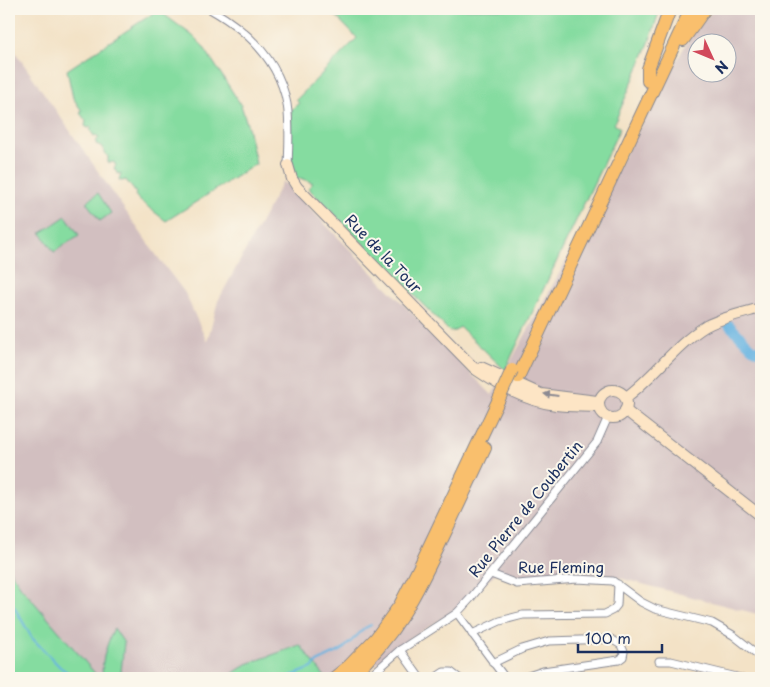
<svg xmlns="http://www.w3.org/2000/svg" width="770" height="687" font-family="'Playpen Sans',sans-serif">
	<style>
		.industrial { fill: #d2bfc0; fill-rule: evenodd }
		.green { fill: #85dca0; stroke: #50867f }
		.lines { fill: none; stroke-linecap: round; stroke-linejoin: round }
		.stream { stroke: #68b4e1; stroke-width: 2 }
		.river { stroke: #68b4e1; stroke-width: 10 }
		.street-casing { stroke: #878892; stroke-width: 9 }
		.secondary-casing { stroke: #878892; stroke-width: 12 }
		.highway-casing { stroke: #878892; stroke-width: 14 }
		.street { stroke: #fff; stroke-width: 7 }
		.secondary { stroke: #fde5c5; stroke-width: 10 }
		.highway { stroke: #f9bf6d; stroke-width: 12 }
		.tram { stroke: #1b2f5e; stroke-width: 1 }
		.highway-bridge-casing { stroke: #878892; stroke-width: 14; stroke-linecap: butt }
		.highway-bridge { stroke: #f9bf6d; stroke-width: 12 }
		.oneway { fill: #8c8a92 }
		.labels { text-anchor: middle; stroke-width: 4; stroke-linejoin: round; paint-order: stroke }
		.street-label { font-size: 15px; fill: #1b2f5e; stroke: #fbf7ec }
	</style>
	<rect width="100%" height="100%" fill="#fbf7ec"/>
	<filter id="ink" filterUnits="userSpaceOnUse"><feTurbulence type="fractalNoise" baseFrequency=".02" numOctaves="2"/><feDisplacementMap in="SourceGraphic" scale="10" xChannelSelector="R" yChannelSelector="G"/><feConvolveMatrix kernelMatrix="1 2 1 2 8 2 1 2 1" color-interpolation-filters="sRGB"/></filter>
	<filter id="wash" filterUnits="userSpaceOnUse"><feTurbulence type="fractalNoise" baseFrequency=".0096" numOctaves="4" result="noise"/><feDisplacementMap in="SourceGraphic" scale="20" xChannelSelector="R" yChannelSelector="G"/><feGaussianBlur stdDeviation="1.12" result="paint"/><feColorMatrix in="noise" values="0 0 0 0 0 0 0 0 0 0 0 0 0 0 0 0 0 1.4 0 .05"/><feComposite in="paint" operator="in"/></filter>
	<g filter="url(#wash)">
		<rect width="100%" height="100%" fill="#f3e2c6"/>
		<path class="industrial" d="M715 9H761V615L604 574 518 580 497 572 454 611 393 649 360 678H9V43L154 252 185 293 207 342 218 301 283 181 492 395 691 35ZM698 42H728V72H698Z"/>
		<g class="green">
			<polygon points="329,9 660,9 649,43 614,124 620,128 505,370 460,327 455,331 449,331 308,188 313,183 300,178 297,180 291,162 291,110 299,103 296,100 357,38"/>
			<polygon points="158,10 193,36 203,46 241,105 248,127 256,164 166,221 139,200 135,195 136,193 126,180 122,181 119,180 121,173 118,174 114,168 116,166 114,162 108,163 108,157 101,146 96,144 96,141 99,138 96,135 94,136 90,130 92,128 91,127 88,128 85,126 86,121 80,113 82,111 73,98 67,70"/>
			<polygon points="98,193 111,213 100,221 86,202"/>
			<polygon points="66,216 79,235 54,252 41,233"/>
			<polygon points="9,569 21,587 99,678 9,678"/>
			<path d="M114 628 124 643 121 672 124 678H104C98 667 109 639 114 628Z"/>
			<polygon points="300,645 325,677 322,678 226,678 247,664"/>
		</g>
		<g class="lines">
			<g class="stream">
				<polyline points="9,598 32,638 60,667 76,678"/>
				<polyline points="286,678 312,668 317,662 342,650 365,628 371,625"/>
			</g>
			<polyline class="river" points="729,325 752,348 761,352"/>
		</g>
	</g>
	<g filter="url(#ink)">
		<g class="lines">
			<g class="street-casing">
				<g id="street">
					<path d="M210 9C247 30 279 60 287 104 290 123 289 145 288 165"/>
					<polyline points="491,574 517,584 577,579 613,581 641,602 655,609 712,623 733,635 761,657"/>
					<polyline points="457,613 505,678"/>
					<polyline points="472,634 500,621 523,615 605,614 613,610 617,605 618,584"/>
					<polyline points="400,650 420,678"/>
					<polyline points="659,661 671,661 741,678"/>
					<polyline points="493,663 522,649 549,641 611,639 621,645 624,652 623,657 619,660 543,671 522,678"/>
					<polyline points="368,678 400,650 457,613 470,599 597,442 608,417"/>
					<polyline points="435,678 444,672 451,672 459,678"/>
				</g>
			</g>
			<g class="secondary-casing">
				<g id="secondary">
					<path d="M288 165 292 179 297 187 475 369C500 386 525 401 556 405 570 407 585 406 599 407"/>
					<polyline points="481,367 541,394 597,401"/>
					<circle cx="613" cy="404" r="14"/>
					<path d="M625 398C654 377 675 345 706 326 723 317 743 313 761 308"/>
					<polyline points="625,410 761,516"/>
				</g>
			</g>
			<g class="highway-casing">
				<g id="highway">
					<polyline points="683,40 705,9"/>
					<polyline points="648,81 648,69 670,9"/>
					<polyline points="518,377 691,9"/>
					<polyline points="334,678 349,666 376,638 400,605 418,570 499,399"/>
					<path d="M349 678C395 638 418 591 443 537 457 508 471 478 485 448"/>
				</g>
			</g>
			<use href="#street" class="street"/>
			<use href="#secondary" class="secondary"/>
			<use href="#highway" class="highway"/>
			<polyline class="tram" points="9,10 27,9"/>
			<g class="highway-bridge-casing">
				<polyline id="highway-bridge" points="499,399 512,370"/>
			</g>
			<use href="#highway-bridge" class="highway-bridge"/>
		</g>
		<defs><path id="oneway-solid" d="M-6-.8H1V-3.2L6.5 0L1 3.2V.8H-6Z" transform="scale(1.25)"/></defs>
		<use class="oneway" href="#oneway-solid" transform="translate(551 395) rotate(-172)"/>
	</g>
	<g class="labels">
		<g class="street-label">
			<text transform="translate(383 254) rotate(46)" y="5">Rue de la Tour</text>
			<text transform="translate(526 509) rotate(-51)" y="5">Rue Pierre de Coubertin</text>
			<text x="561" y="573">Rue Fleming</text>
		</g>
	</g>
	<rect width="770" height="687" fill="none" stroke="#fbf7ec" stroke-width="30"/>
	<g transform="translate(712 58) rotate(134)"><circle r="24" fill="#fbf7ec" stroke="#a1a7b3"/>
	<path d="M0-4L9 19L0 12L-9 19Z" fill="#d1495b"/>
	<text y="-8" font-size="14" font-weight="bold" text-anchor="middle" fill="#1b2f5e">N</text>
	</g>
	<path d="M578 644v8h84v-8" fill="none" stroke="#1b2f5e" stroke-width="2.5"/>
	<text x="585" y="644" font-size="15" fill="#1b2f5e" stroke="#fbf7ec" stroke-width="4" paint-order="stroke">100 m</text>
</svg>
